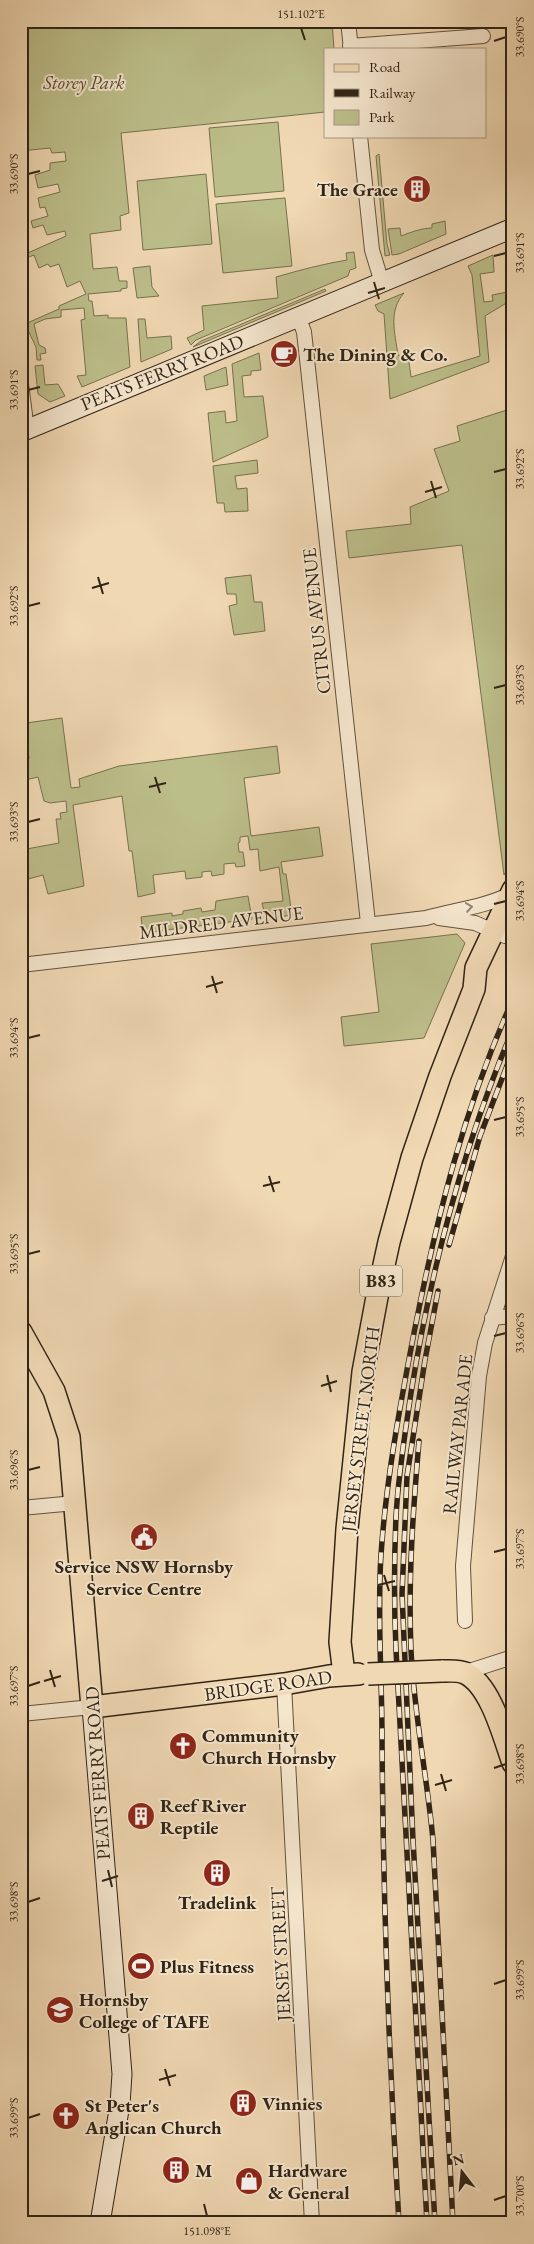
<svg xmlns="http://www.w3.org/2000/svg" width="534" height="2244" font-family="'EB Garamond',serif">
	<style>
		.green { fill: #bcbe8a; stroke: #767150 }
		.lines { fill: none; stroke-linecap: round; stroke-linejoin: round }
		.minor-casing { stroke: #61513d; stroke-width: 16 }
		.secondary-casing { stroke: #312416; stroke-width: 21 }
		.primary-casing { stroke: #312416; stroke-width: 24 }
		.minor { stroke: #f5e6ce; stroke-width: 14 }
		.secondary { stroke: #f5e6ce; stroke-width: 19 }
		.primary { stroke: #f0d8b3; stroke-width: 21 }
		.rail-casing { stroke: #312416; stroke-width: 5.5 }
		.rail { stroke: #f5e6ce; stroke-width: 4; stroke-dasharray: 11; stroke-linecap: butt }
		.primary-bridge-casing { stroke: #312416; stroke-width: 24; stroke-linecap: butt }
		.primary-bridge { stroke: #f0d8b3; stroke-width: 21 }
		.oneway { stroke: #938572 }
		.ticks { fill: none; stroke: #312416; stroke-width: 2 }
		.labels { text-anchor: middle; stroke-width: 4; stroke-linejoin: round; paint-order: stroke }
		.shield { fill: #f5e6ce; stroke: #6c5e4d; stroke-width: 1 }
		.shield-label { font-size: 18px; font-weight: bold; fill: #312416 }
		.park-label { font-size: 19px; font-style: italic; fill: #544a33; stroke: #f5e6ce }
		.poi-label { font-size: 19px; font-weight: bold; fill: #312416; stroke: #f5e6ce; text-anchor: start }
		.street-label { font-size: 19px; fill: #312416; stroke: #f5e6ce }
		.neatline { fill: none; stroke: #312416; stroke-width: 2 }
		.ticks-label { font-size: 12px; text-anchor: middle; fill: #312416 }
	</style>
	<rect width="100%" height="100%" fill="#f0d8b3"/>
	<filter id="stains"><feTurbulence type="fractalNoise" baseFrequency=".004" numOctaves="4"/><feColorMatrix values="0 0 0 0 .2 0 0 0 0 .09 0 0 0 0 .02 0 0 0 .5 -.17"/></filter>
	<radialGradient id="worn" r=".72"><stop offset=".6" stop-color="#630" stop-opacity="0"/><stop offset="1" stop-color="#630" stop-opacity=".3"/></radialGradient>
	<g class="green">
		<polygon points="21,21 332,21 334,49 325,49 325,112 121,133 129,213 120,216 121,230 90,234 93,269 117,267 119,281 127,281 127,288 121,289 121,291 88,294 89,301 92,301 94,316 108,315 108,318 126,318 130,367 82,387 77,376 86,375 81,320 85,319 84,308 61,310 61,317 45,319 34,324 39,345 45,348 46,353 40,354 41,360 37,360 36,347 25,324 59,309 59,306 86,294 80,281 67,287 59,264 50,267 48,264 39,268 34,255 21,260 21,256 66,236 65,231 47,235 43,225 33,228 31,221 48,216 45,207 40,208 38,198 60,192 58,184 38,188 35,175 50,170 50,163 66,161 65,152 52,153 50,148 21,151"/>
		<polygon points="278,122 284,191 215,197 209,128"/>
		<polygon points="379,154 387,244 390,255 385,256 376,156"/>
		<polygon points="206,174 212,244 143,250 137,181"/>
		<polygon points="285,198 292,266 223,273 216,204"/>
		<path d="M445 221 446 234 399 254 392 255 388 229 400 228 401 236C411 232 423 228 432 228V224Z"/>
		<path d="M354 252 356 268 350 270 348 276 196 340 191 345 187 338 204 330 202 306 278 298 276 277C300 270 323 264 347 260L346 253Z"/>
		<path d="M493 255 494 272 480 274 484 302 493 301 492 295 513 291V299L485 316 489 362 390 399 384 314 378 311 375 305 404 293C388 311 395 333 398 355L409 362 411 377 480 356 472 275 468 266Z"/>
		<polygon points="150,266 152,287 159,296 137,298 133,268"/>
		<polygon points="325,289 326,291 193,347 201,341"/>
		<polygon points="138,319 145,319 147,338 171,336 172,349 141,362"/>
		<polygon points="259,353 261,370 251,371 251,375 242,376 244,397 263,396 268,437 213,462 208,413 225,411 226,423 237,421 232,364"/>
		<polygon points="43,365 45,385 58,384 65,396 50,402 38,394 35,366"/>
		<polygon points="226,367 228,385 206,390 204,376"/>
		<polygon points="513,408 513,859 504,875 462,545 349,558 346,531 411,524 410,507 449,491 434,449 460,441 457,426"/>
		<polygon points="257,460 258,473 235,476 237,489 247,488 248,511 225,512 224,503 217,503 213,466"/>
		<polygon points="251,575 254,602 262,602 265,631 234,635 229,606 237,604 236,594 227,594 225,578"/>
		<polygon points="62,718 71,788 80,787 79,779 119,766 277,746 280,773 244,778 251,836 319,827 323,856 281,862 283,874 286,874 292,915 266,919 262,903 283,901 279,867 260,871 258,849 250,850 248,836 240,837 240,842 238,843 239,852 243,852 245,866 236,867 235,863 224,864 224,874 212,876 211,871 202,872 202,877 186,879 185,871 153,875 155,893 138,897 132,851 129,851 122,796 73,805 84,886 48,894 43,875 21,881 21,850 59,843 56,819 61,819 60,813 67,812 66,801 50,803 44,801 38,777 21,781 21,761 29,759 26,723"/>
		<polygon points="248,896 252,919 143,933 141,917 172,913 172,916 183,914 183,911 201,908 202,912 215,910 216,901"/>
		<polygon points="457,934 465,943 424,1038 344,1046 341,1017 379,1012 371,944"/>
	</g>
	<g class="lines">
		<g class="minor-casing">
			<g id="minor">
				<polyline points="348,21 351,49"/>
				<polyline points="350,46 483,36"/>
				<polyline points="360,136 372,250 382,283"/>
				<polyline points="298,316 304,332 307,359 368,923"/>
				<polyline points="21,384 27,430"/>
				<polyline points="439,918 475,923 505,936"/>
				<path d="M21 965 426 918C454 910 484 907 511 894"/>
				<polyline points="492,1318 513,1316"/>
				<polyline points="21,1508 75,1503"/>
				<polyline points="465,1621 463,1566 479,1376 485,1343 513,1256"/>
				<polyline points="463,1673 513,1657"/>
				<polyline points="284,1684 312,2223"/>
				<polyline points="21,1714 92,1707"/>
			</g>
		</g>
		<g class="secondary-casing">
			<g id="secondary">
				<polyline points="21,432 513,228"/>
				<polyline points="92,1707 122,2074 120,2104 100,2223"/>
			</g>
		</g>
		<g class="primary-casing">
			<g id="primary">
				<polyline points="21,1332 54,1391 69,1437 92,1707 284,1684 329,1676 358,1674"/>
				<path d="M442 1671C449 1671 458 1670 465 1673 491 1685 504 1738 513 1763"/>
				<polyline points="344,1674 340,1642 347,1529 363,1372 377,1297 389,1242 412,1158 440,1076 474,989 476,968 513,890"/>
			</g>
		</g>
		<use href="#minor" class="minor"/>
		<use href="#secondary" class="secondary"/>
		<use href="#primary" class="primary"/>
		<g class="rail-casing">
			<g id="rail">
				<polyline points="449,1245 480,1136 513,1050"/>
				<path d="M419 1441C413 1511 408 1580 411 1650 414 1714 427 1776 433 1840L453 2223"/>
				<path d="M399 2223C389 2061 383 1898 382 1736 382 1676 377 1615 381 1555 386 1480 400 1406 414 1333 437 1216 464 1108 513 999"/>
				<path d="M427 2223 396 1650C394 1606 394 1562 396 1517 398 1476 405 1434 411 1393 431 1269 463 1146 513 1029"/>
				<polyline points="435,2223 413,1840 402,1594 407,1476 425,1360 438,1291"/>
			</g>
		</g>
		<use href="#rail" class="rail"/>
		<g class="primary-bridge-casing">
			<polyline id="primary-bridge" points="368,1674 442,1671"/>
		</g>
		<use href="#primary-bridge" class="primary-bridge"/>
	</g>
	<defs><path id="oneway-chevron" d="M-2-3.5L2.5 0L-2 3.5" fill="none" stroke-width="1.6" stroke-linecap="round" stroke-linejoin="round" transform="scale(1.25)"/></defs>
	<use class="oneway" href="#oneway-chevron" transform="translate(469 907) rotate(-8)"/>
	<path class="ticks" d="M301 28 305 40M494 41 506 37M28 174 40 171M494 256 506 253M374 282 379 299M368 293 385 288M28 390 40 387M494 472 506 469M431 481 436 498M425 492 442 487M98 577 103 594M92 588 109 583M28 606 40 603M494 688 506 685M155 777 160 793M149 787 166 783M28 822 40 819M494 904 506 901M212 976 217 993M206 987 223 982M28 1038 40 1035M494 1120 506 1117M269 1176 274 1192M263 1186 280 1182M28 1254 40 1251M494 1336 506 1333M327 1375 331 1392M321 1386 337 1381M28 1470 40 1467M494 1552 506 1549M384 1575 389 1591M378 1585 395 1581M50 1670 55 1687M44 1681 61 1676M28 1686 40 1682M494 1768 506 1764M441 1774 446 1791M435 1785 452 1780M108 1870 112 1887M102 1881 118 1876M28 1902 40 1898M494 1984 506 1980M165 2069 170 2086M159 2080 176 2075M28 2118 40 2114M494 2200 506 2196M204 2204 207 2216"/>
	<defs>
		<g id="building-disc" transform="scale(1.4375)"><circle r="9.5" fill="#8f2418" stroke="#f5e6ce"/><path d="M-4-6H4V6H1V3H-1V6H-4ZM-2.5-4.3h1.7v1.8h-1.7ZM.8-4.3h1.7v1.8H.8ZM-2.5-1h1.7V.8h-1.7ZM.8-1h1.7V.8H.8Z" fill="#fff"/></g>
		<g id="cafe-disc" transform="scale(1.4375)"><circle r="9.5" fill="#8f2418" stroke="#f5e6ce"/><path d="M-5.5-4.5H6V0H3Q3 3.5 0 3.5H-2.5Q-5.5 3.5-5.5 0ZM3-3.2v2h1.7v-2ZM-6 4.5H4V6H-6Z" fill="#fff"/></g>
		<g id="civic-disc" transform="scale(1.4375)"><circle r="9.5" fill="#8f2418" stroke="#f5e6ce"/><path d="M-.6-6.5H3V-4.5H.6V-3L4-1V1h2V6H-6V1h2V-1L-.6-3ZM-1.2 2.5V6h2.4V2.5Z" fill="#fff"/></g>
		<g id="church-disc" transform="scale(1.4375)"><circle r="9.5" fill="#8f2418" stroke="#f5e6ce"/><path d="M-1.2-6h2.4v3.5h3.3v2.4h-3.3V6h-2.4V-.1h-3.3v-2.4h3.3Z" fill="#fff"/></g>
		<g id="stadium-disc" transform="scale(1.4375)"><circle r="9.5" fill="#8f2418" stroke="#f5e6ce"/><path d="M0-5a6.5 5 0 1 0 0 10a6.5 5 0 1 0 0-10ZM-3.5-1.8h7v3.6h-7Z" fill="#fff"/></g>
		<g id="university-disc" transform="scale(1.4375)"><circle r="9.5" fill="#8f2418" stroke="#f5e6ce"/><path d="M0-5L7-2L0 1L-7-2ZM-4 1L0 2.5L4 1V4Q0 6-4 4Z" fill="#fff"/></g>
		<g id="shop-disc" transform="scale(1.4375)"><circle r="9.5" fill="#8f2418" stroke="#f5e6ce"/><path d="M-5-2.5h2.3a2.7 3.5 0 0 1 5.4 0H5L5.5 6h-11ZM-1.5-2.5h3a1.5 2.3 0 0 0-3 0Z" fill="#fff"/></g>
	</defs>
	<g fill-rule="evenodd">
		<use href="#building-disc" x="417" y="189"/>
		<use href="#cafe-disc" x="284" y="354"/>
		<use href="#civic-disc" x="144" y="1537"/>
		<use href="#church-disc" x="183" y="1746"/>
		<use href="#building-disc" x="141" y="1816"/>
		<use href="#building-disc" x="217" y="1873"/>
		<use href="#stadium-disc" x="141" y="1966"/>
		<use href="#university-disc" x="60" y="2010"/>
		<use href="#building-disc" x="243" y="2103"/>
		<use href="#church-disc" x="66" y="2116"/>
		<use href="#building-disc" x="176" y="2170"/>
		<use href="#shop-disc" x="249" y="2181"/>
	</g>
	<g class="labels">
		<rect class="shield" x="360" y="1265.5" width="42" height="31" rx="4"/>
		<g class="shield-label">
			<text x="381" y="1287">B83</text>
		</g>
		<g class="park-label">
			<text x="84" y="89">Storey Park</text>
		</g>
		<g class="poi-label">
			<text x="398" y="196" text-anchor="end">The Grace</text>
			<text x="303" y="361">The Dining &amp; Co.</text>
			<text x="144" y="1573" text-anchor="middle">Service NSW Hornsby<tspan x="144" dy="22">Service Centre</tspan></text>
			<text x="202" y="1742">Community<tspan x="202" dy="22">Church Hornsby</tspan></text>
			<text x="160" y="1812">Reef River<tspan x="160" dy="22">Reptile</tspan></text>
			<text x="217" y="1909" text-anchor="middle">Tradelink</text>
			<text x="160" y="1973">Plus Fitness</text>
			<text x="79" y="2006">Hornsby<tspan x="79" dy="22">College of TAFE</tspan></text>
			<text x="262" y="2110">Vinnies</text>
			<text x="85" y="2112">St Peter's<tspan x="85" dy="22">Anglican Church</tspan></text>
			<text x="195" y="2177">M</text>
			<text x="268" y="2177">Hardware<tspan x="268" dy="22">&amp; General</tspan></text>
		</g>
		<g class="street-label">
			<text transform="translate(162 372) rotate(-22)" y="7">PEATS FERRY ROAD</text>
			<text transform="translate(316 621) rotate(-96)" y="7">CITRUS AVENUE</text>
			<text transform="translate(221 922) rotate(-7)" y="7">MILDRED AVENUE</text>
			<text transform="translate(360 1429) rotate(-83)" y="7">JERSEY STREET NORTH</text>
			<text transform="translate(457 1434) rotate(-84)" y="7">RAILWAY PARADE</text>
			<text transform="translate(268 1685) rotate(-8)" y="7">BRIDGE ROAD</text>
			<text transform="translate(97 1773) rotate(-94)" y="7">PEATS FERRY ROAD</text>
			<text transform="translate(280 1954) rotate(-93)" y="7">JERSEY STREET</text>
		</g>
	</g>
	<rect width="534" height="2244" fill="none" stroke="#f0d8b3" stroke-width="55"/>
	<rect x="324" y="48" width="162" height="90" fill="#f5e6ce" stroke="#a79884"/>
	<rect x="334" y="64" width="25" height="8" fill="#f0d8b3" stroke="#a79884"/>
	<text x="369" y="72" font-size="15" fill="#312416">Road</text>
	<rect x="334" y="89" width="25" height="8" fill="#312416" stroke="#a79884"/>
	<text x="369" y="98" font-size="15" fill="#312416">Railway</text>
	<rect x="334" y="110" width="25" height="15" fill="#bcbe8a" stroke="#a79884"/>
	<text x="369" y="122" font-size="15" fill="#312416">Park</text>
	<g transform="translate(462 2172) rotate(344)" stroke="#f5e6ce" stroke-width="4" paint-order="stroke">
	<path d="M0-4L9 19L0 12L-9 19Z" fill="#312416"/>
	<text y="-8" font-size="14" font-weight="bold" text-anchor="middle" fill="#312416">N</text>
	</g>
	<rect x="28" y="28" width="478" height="2188" class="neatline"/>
	<g class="ticks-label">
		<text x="301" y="18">151.102°E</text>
		<text transform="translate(520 37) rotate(-90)" y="4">33.690°S</text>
		<text transform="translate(14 174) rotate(-90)" y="4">33.690°S</text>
		<text transform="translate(520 253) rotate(-90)" y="4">33.691°S</text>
		<text transform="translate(14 390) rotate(-90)" y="4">33.691°S</text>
		<text transform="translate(520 469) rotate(-90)" y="4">33.692°S</text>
		<text transform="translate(14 606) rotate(-90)" y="4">33.692°S</text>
		<text transform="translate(520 685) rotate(-90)" y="4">33.693°S</text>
		<text transform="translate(14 822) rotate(-90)" y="4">33.693°S</text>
		<text transform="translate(520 901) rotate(-90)" y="4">33.694°S</text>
		<text transform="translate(14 1038) rotate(-90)" y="4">33.694°S</text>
		<text transform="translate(520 1117) rotate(-90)" y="4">33.695°S</text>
		<text transform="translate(14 1254) rotate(-90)" y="4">33.695°S</text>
		<text transform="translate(520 1333) rotate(-90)" y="4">33.696°S</text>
		<text transform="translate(14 1470) rotate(-90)" y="4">33.696°S</text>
		<text transform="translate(520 1549) rotate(-90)" y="4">33.697°S</text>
		<text transform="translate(14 1686) rotate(-90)" y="4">33.697°S</text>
		<text transform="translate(520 1764) rotate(-90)" y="4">33.698°S</text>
		<text transform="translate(14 1902) rotate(-90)" y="4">33.698°S</text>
		<text transform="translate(520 1980) rotate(-90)" y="4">33.699°S</text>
		<text transform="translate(14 2118) rotate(-90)" y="4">33.699°S</text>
		<text transform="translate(520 2196) rotate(-90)" y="4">33.700°S</text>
		<text x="207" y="2235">151.098°E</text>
	</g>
	<rect width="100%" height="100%" filter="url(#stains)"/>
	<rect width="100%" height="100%" fill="url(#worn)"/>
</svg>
